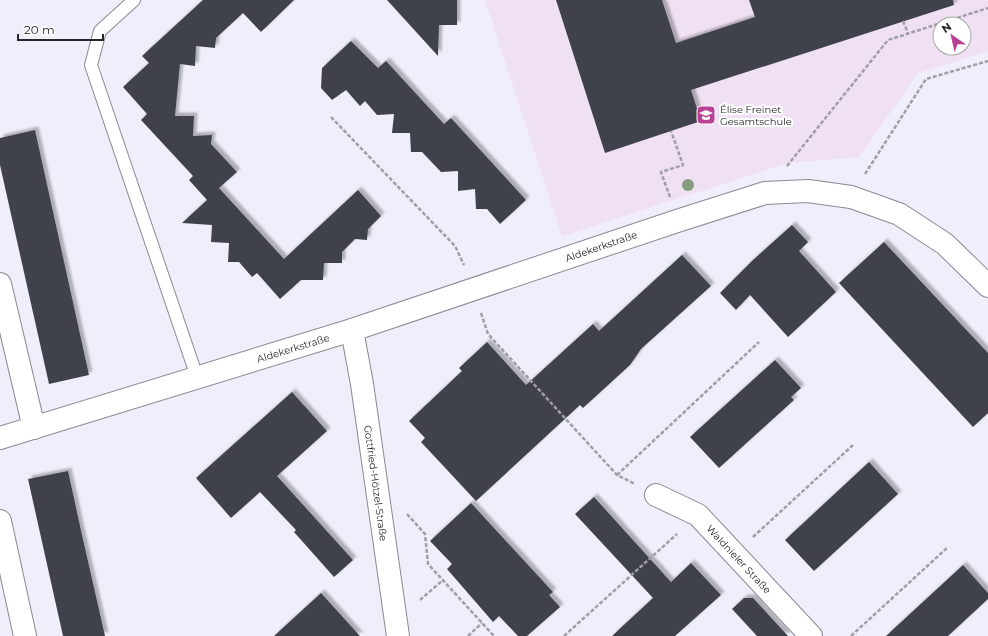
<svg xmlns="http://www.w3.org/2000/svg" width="988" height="636" font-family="Montserrat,sans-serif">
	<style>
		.education { fill: #efe0f3; fill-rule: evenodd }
		.building { fill: #41424c; filter: url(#shadow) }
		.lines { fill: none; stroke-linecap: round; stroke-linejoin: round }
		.service-casing { stroke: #8a8893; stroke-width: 14 }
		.minor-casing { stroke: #8a8893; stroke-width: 24 }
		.path { stroke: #a09fa8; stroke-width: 2.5; stroke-dasharray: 4 2; stroke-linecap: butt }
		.service { stroke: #fff; stroke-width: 12 }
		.minor { stroke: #fff; stroke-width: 22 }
		.tree { fill: #859c7d }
		.labels { text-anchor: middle; stroke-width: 4; stroke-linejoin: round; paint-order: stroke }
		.poi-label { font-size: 10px; fill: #27262b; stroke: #fff; text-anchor: start }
		.street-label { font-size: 10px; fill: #27262b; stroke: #fff }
	</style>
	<defs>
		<filter id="shadow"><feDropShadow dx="3.5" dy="-3.5" stdDeviation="1" flood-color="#0004"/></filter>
	</defs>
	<rect width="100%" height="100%" fill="#f0eefa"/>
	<path class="education" d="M485 0H988V51L918 73 859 157 788 163 562 236ZM940 24H964V48H940Z"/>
	<g class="building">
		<polygon points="203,0 294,0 261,32 243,13 216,38 215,48 196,46 195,66 180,64 175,116 194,116 193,136 212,135 211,144 237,172 219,188 284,259 358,190 381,216 368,229 367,240 355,239 342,252 342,263 324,263 323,280 301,280 280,299 257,273 252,277 239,262 228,262 229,243 211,242 212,225 182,223 207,200 189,180 193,176 141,120 147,114 123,87 149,63 142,56"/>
		<polygon points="387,0 457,0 457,25 439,25 438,56"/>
		<polygon points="556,0 662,0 676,43 755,17 749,0 953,0 954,5 691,90 701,121 605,153"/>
		<polygon points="351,41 378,68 386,61 444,124 451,118 526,200 500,224 487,209 476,209 475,189 458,191 458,171 441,172 422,152 411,152 410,133 392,133 394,114 377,115 365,101 360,106 346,90 332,100 321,88 322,68"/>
		<polygon points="35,130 89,375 49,384 0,165 0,138"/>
		<polygon points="792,225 808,242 799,251 836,292 788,337 750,295 736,310 720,293 753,260"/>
		<polygon points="884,242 988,353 988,413 973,427 839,283"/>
		<polygon points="682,255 711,286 641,349 630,365 583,408 580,405 476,501 421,442 425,438 409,421 462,371 459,368 487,342 526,385 593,324 599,331"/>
		<polygon points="775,360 801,388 791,397 794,400 719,468 690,437"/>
		<polygon points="292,392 327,431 277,476 353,560 334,577 294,532 296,530 260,492 231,518 196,478"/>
		<polygon points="869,462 898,494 814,571 785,540"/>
		<polygon points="68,471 82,535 105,636 63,636 28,479"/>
		<polygon points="594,497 671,582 691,563 721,595 675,636 612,636 653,598 575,514"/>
		<polygon points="471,503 553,592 549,595 560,607 527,636 518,636 499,616 493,622 447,569 452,564 430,541"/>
		<polygon points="963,565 988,593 988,599 948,636 886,636"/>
		<polygon points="321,593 360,636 274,636"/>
		<polygon points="744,598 753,598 788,636 757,636 732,609"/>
	</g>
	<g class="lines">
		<g class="service-casing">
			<polyline id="service" points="134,0 100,31 91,65 197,377"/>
		</g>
		<g class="minor-casing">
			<g id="minor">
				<polyline points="0,284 34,428"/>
				<polyline points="352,330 362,384 398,636"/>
				<polyline points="0,438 352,330 677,221 765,193 808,191 851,197 899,214 945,244 988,286"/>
				<polyline points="656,495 698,515 811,636"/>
				<polyline points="0,521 25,636"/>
			</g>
		</g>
		<g class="path">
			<polyline points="903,21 908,33"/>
			<polyline points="331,117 455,246 464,265"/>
			<polyline points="787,166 888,40 988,8"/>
			<polyline points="865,174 926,79 988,61"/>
			<polyline points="670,197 661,172 683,165 671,131"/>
			<polyline points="481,313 488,334 617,475 635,484"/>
			<polyline points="617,475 759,342"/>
			<polyline points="407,514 425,534 428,564 494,636"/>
			<polyline points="753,537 853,445"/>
			<polyline points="420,600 443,580"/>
			<polyline points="468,636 482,623"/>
			<polyline points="564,636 677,534"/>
			<polyline points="851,636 948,547"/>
		</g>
		<use href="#service" class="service"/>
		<use href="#minor" class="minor"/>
	</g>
	<circle class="tree" cx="688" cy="185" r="6"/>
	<defs>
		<g id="school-square" transform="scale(1)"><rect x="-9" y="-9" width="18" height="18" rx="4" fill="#b84095" stroke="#fff"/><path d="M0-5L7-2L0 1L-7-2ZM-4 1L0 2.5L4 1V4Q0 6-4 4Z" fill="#fff"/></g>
	</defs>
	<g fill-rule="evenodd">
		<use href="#school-square" x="706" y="115"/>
	</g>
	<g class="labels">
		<g class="poi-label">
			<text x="720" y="113">Élise Freinet<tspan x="720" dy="12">Gesamtschule</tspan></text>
		</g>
		<g class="street-label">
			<text transform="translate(601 246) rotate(-19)" y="4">Aldekerkstraße</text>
			<text transform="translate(293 348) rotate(-17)" y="4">Aldekerkstraße</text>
			<text transform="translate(376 483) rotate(82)" y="4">Gottfried-Hötzel-Straße</text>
			<text transform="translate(739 559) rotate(47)" y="4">Waldnieler Straße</text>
		</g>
	</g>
	<g transform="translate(952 36) rotate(326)"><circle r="19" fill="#ffffff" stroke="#a9a8aa"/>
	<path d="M0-3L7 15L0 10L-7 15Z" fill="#b84095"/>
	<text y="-6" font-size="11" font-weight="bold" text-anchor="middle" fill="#27262b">N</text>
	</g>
	<path d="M18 34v6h85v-6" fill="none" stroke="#27262b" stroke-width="2"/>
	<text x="24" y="34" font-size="12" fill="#27262b" stroke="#ffffff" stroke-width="3" paint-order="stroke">20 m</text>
</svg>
